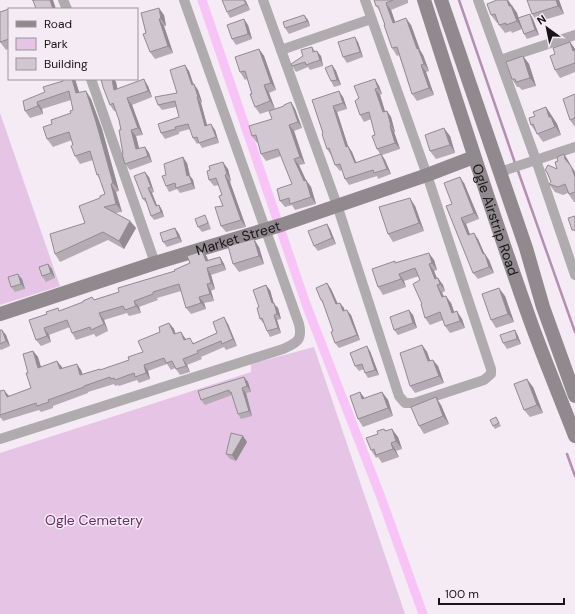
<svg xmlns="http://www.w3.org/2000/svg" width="575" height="614" font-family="'DM Sans',sans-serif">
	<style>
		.green { fill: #e6c4e5 }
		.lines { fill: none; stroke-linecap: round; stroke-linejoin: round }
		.stream { stroke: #b58fb3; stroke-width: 2.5 }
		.canal { stroke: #f8c3f6; stroke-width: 9 }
		.street { stroke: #afabae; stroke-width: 10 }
		.secondary { stroke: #908a8f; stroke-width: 14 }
		.wall { fill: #b4abb3 }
		.shaded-wall { fill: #928b92 }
		.building { fill: #d1c7d0; stroke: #928b92 }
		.labels { text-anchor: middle; stroke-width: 3; stroke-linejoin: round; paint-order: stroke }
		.street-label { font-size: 14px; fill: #181518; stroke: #f4ebf4 }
		.park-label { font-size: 14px; fill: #6a2d6a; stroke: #f4ebf4 }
	</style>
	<rect width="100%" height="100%" fill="#f4ebf4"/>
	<g class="green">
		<polygon points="0,113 60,286 0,305"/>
		<polygon points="314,347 405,614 0,614 0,453 251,372 251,364"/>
	</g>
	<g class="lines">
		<g class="stream">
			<polyline points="459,0 515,163"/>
			<polyline points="517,168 575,332"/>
			<polyline points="567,454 575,476"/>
		</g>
		<polyline class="canal" points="202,0 306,304 382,500 423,614"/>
		<g class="street">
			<polyline points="63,0 67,9"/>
			<polyline points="263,0 337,205 399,396 405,403 414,403 484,380 491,374 491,369 427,175 365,0"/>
			<polyline points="478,0 536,160 575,275"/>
			<polyline points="281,50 371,19"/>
			<polyline points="500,60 575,35"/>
			<polyline points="91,79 155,263"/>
			<polyline points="500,172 575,147"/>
			<path d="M0 439 283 349C296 343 303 341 299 324L184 0"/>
		</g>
		<g class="secondary">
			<path id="s1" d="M424 0C458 107 492 214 530 320 544 359 560 397 575 436"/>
			<polyline points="441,0 526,248 543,307 575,396"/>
			<path id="s2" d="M0 314 155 263 281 225 427 175 474 157"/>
		</g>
	</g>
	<g class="wall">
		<polygon points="222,0 245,0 250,10 230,18 227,12"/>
		<polygon points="374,0 408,0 408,3 391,10 395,22 411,25 420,50 423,55 429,71 426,72 434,95 417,101 412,94 399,55 397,56 392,48 385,25 380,11 376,6"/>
		<polygon points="559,0 564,14 537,22 532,14"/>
		<polygon points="512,5 513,7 517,13 518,18 530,14 533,19 539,35 527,39 524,34 522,29 512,33 511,31 505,33 499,25 498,23 497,23 491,15"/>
		<polygon points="9,9 9,48 6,50 0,42"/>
		<polygon points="141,13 164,15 166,26 164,26 173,53 155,59 150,52"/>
		<polygon points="304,15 308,20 310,26 289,34 285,28"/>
		<polygon points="248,25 252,39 236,45 232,39"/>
		<polygon points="358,42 363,57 347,63 343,57"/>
		<polygon points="570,42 575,49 575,72 560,78 555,70 555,54"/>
		<polygon points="312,47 315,51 321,56 323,66 310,70 308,67 296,72 292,66"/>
		<polygon points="259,49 264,56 276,90 269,93 275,109 260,114 255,107 252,94 247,79 245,80 240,72"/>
		<polygon points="523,56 529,64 536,86 522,90 519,87 517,87 512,79"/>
		<polygon points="332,65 336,71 341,85 334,87 331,81"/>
		<polygon points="189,71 194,85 198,90 202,102 201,103 207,126 215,130 219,143 202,148 199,143 197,144 193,138 190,129 179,132 179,134 165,139 161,133 179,117 176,107 162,110 158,105 177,93"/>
		<polygon points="63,79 75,79 79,93 86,91 91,99 102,129 119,191 116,192 122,212 115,213 130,221 136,228 124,249 108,240 60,262 55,254 85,223 100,198 105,194 100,179 97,175 93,160 80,164 75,156 72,140 53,147 47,139 52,124 71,113 73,110 71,100 42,109 43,114 30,118 25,111 45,92 63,81"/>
		<polygon points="101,79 114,79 116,82 117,89 148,86 152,97 132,105 143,135 136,136 139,149 145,147 149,153 152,162 130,170 125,164 121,130 119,120 116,111 114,111 110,105"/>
		<polygon points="375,79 379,86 382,94 380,95 385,111 387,111 391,117 395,132 394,132 400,149 382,155 385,160 391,174 378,179 377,176 349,185 345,179 342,170 340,171 335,165 331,155 327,149 323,133 312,100 343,97 347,109 337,112 348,146 352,152 356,163 380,154 377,149 375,135 371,119 364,122 360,115"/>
		<polygon points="575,94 575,127 570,120"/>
		<polygon points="291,102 295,109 302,128 294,131 305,164 299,165 306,180 311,187 316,204 295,210 292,205 285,207 280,201 292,184 281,156 266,161 261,154 258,143 257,143 252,136 272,119 284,106"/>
		<polygon points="546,107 557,124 561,135 543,142 531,125 535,116"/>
		<polygon points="450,136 455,153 436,159 430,151"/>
		<polygon points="564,154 575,172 575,202 574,202 568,193 563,195 555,192 549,184 551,182 548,175 545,170 557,169"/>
		<polygon points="187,163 190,176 193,180 195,189 180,193 177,189 169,192 166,186 166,175"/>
		<polygon points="228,169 231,181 230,182 246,227 226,232 221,226 223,206 222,195 219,185 214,186 209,180"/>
		<polygon points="149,177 154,192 152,193 157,205 159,205 162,210 164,217 154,220 151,216 147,204 143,199"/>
		<polygon points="464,183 479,219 466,224 470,235 478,239 484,254 489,260 494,273 478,279 473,273 452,204"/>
		<polygon points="415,206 424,231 393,242 388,234"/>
		<polygon points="208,221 211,229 202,232 198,227"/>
		<polygon points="327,224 330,229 336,244 318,251 314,246"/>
		<polygon points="175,228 179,234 182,242 167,247 163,242"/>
		<polygon points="259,247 264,264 239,272 233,264"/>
		<polygon points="202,251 207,257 208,261 220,257 224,264 226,270 211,275 215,289 211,291 214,301 204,303 206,309 191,314 186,308 181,291 157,298 158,300 139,307 141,313 129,316 127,313 104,320 108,331 96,337 94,334 76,340 72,333 70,327 49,335 51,342 41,346 36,340 29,320 119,292 175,271 190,263"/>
		<polygon points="434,260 437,270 434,271 437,278 443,285 445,291 442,293 444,296 451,303 454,312 462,319 465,328 450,333 445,326 443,320 430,325 425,318 422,304 420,280 419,276 404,281 406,287 383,295 378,287 396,263"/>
		<polygon points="48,264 52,269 55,278 46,282 42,276"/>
		<polygon points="22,279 25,289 15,292 11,287"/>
		<polygon points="327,283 331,289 338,304 344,308 344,311 351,315 360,340 339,348 335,343 333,331 324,305 321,300"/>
		<polygon points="270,290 274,304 278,308 281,319 277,320 281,333 270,337 267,331 264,324 260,319 259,307"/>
		<polygon points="505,296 514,322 496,328 491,320"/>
		<polygon points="413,315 417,328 398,335 394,330"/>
		<polygon points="169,323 174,329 175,334 185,338 186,339 194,343 217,333 228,324 237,346 226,350 224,347 201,357 202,359 187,365 190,372 180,375 175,368 171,370 167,364 148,371 150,379 139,383 137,380 119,386 118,385 115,386 114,384 88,392 88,393 53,406 53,408 41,412 39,410 3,421 1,418 0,418 0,391 9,396 31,388 28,373 33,351 38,357 41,367 57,361 62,369 81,370 82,375 101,370 129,360 143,352 160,332"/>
		<polygon points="0,330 6,335 10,346 1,350 0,349"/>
		<polygon points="515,330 518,336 521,344 507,349 503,343"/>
		<polygon points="422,345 427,352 430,361 438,366 444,383 415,393 410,386"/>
		<polygon points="370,351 379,375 368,378 365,373 364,369 359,371 355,366"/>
		<polygon points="244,377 248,382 251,392 246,393 252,416 241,419 238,414 232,395 205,405 201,400"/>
		<polygon points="533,387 543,413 530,417 524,410"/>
		<polygon points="360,392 364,399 382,392 388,400 393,416 363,427 358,419"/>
		<polygon points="441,405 449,424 424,434 419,426"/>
		<polygon points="496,417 501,426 495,429 493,426"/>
		<polygon points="384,429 386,431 398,437 402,449 396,451 399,457 382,463 378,457 376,458 371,450 378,434"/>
		<polygon points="243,436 247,442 236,461 230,459 226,454"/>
	</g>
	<g class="shaded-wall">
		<polygon points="50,0 53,0 56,9 53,9"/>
		<polygon points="244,0 245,0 246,1 250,10 246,4"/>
		<polygon points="507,0 508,0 517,13 522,29 517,21 509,6"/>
		<polygon points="556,0 559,0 564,14 558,6"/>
		<polygon points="386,3 391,10 398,30 393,23"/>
		<polygon points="159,8 164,15 166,26 161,19"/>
		<polygon points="530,14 533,19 539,35 535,30"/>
		<polygon points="304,15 308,20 310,26 307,21"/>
		<polygon points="406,18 411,25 420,50 423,55 429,71 424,64 417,49"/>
		<polygon points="159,19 164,26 173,53 168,46"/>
		<polygon points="244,19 248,25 252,39 248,34"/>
		<polygon points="355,37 358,42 363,57 360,52"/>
		<polygon points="570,42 575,49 575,54 573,51"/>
		<polygon points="259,49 264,56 276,90 271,83"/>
		<polygon points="317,51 321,56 323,66 320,60"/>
		<polygon points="523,56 529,64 536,86 530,78"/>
		<polygon points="185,65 189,71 195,91 192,85"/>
		<polygon points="332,65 336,71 341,85 337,80"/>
		<polygon points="421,65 426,72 434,95 429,88"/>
		<polygon points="72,79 75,79 82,101 76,93"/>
		<polygon points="112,79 114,79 116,82 119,96 114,90"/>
		<polygon points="144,79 148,86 152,97 148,91"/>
		<polygon points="375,79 379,86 382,94 378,88"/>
		<polygon points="194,84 198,90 202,102 198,97"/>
		<polygon points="264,85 269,93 275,109 270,101"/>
		<polygon points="375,89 380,95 387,118 383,112"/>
		<polygon points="86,91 91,99 102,129 119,191 113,183"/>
		<polygon points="339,91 343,97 347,109 343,103"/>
		<polygon points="197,97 201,103 209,132 205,126"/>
		<polygon points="127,98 132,105 143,135 138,128"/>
		<polygon points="37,102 42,109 43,114 38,106"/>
		<polygon points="291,102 295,109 302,128 298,122"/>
		<polygon points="333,106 337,112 348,146 352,152 359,169 355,163 346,147"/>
		<polygon points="546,107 557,124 561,135 549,117"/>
		<polygon points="387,111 391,117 395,132 391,126"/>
		<polygon points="211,124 215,130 219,143 216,137"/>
		<polygon points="289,125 294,131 305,164 300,157"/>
		<polygon points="390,126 394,132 400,149 395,143"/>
		<polygon points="444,128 450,136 455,153 450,145"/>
		<polygon points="131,130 136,136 141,156 136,149"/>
		<polygon points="145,147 149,153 152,162 148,156"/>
		<polygon points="381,154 385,160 391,174 387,169"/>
		<polygon points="564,154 569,162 571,167 565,159"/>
		<polygon points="183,157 187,163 190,176 193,180 195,189 187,176"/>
		<polygon points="294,159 299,165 308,185 306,180 311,187 316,204 311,197"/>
		<polygon points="223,162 228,169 231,181 227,174"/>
		<polygon points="571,166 575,172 575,177"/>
		<polygon points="145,172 149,177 154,192 151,187"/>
		<polygon points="225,175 230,182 246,227 241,220"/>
		<polygon points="460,177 464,183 479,219 474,213"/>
		<polygon points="111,184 116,192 122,212 116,204"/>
		<polygon points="148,188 152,193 159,211 156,206"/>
		<polygon points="410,198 415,206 424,231 419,223"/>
		<polygon points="159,205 162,210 164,217 161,212"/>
		<polygon points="461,218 466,224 473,242 468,235"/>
		<polygon points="130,221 136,228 124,249 119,241"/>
		<polygon points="327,224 330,229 336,244 332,238"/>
		<polygon points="175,228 179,234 182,242 178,237"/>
		<polygon points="474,233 478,239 486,257 485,254 489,260 494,273 489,267 483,254"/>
		<polygon points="254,239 259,247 264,264 259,256"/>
		<polygon points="202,251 207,257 210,268 206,261"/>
		<polygon points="429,253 434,260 437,270 432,263"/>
		<polygon points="220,257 224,264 226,270 222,264"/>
		<polygon points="48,264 52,269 55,278 51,273"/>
		<polygon points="429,264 434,271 440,286 435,279"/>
		<polygon points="207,268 211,275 215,289 211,283"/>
		<polygon points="18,274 22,279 25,289 21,284"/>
		<polygon points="399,274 404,281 406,287 401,279"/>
		<polygon points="438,278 443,285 445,291 440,284"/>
		<polygon points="327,283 331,289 340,309 336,304"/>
		<polygon points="207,284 211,291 214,301 210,294"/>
		<polygon points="266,285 270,290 274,304 278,308 281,319 277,314 272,303"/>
		<polygon points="437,285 442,293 447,304 442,297"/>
		<polygon points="499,288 505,296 514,322 508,314"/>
		<polygon points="446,296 451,303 457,320 452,313"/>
		<polygon points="199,297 204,303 206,309 201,303"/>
		<polygon points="134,301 139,307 141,313 136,306"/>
		<polygon points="340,303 344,308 346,317 343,311"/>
		<polygon points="347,310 351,315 360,340 357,335"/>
		<polygon points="409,310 413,315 417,328 413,323"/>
		<polygon points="457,311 462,319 465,328 460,321"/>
		<polygon points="99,313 104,320 108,331 104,324"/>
		<polygon points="274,315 277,320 281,333 278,328"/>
		<polygon points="224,317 228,324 237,346 233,339"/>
		<polygon points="169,323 174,329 178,341 174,334"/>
		<polygon points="44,328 49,335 51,342 47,336"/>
		<polygon points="2,330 6,335 10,346 6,341"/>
		<polygon points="515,330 518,336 521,344 517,339"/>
		<polygon points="181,332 185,338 189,346 184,340"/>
		<polygon points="422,345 427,352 433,368 428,361"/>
		<polygon points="367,346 370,351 379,375 375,370"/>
		<polygon points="33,351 38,357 43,374 38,368"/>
		<polygon points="183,359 187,365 190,372 186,366"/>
		<polygon points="433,360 438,366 444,383 439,376"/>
		<polygon points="57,361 62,367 65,376 60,369"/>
		<polygon points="77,364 81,370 85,381 80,375"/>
		<polygon points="144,365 148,371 150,379 146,373"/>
		<polygon points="244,377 248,382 251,392 247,386"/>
		<polygon points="527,379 533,387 543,413 537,405"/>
		<polygon points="242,388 246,393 252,416 249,411"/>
		<polygon points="4,390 9,396 7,397"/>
		<polygon points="360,392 366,400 362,399"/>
		<polygon points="382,392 388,400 393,416 388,408"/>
		<polygon points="436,397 441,405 449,424 443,416"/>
		<polygon points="392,429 398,437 402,449 396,441"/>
		<polygon points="243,436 247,442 236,461 232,455"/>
		<polygon points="391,443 396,451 399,457 393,449"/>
	</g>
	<g class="building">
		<polygon points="32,0 50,0 53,9 36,9 33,0"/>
		<polygon points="222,0 244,0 246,4 227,12"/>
		<polygon points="374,0 393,0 386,3 393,23 406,18 417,49 418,48 424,64 421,65 429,88 412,94 397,47 392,48 384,25 385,25 378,6 376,6"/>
		<polygon points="497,0 507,0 509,6 511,6 517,21 506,25 506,23 499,25 495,14 491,15 487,4"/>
		<polygon points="527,0 556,0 558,6 532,14"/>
		<polygon points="159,8 161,19 159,19 168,46 150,52 143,34 146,33 141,13"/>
		<polygon points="9,9 9,39 0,42 0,12"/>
		<polygon points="530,14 535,30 524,34 518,18"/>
		<polygon points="304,15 307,21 285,28 283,22"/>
		<polygon points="244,19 248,34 232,39 227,25"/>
		<polygon points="355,37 360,52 343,57 338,42"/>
		<polygon points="570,42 573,51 575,50 575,63 555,70 550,56 555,54 553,48"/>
		<polygon points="312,47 313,52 317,51 320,60 306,65 305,62 292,66 291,64 303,56 301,50"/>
		<polygon points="259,49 271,83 264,85 270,101 255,107 250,94 252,94 245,71 240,72 235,57"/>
		<polygon points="523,56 530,78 516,82 515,79 512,79 506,62"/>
		<polygon points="185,65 192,85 194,84 198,97 197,97 205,126 211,124 216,137 199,143 197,137 193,138 188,124 175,127 176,129 161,133 158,124 179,117 175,101 158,105 155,97 177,93 170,70"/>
		<polygon points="332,65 337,80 331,81 325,68"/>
		<polygon points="63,79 72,79 76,93 86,91 96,122 113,183 111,184 116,204 104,207 130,221 119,241 103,232 55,254 50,234 85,223 79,206 100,198 100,196 105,194 98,174 97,175 90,151 75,156 71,146 73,145 69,132 47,139 43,127 52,124 51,120 71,113 70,111 73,110 69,91 37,102 38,106 25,111 23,101 45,92 43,87 63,81"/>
		<polygon points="101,79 112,79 114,90 144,79 148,91 127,98 138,128 131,130 136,149 145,147 148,156 125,164 122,154 123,154 119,130 121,130 119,120 113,103 110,105 103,87"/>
		<polygon points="375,79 378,88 375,89 383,112 387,111 391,126 390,126 395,143 377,149 372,136 375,135 369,112 360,115 355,101 359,98 354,86"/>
		<polygon points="339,91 343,103 333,106 346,147 348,146 355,163 381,154 387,169 374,173 373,170 345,179 340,164 335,165 329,148 327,149 322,134 323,133 312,100"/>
		<polygon points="575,94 575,118 570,120 563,99"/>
		<polygon points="291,102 298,122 289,125 300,157 294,159 304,181 306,180 311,197 290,204 289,198 280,201 277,189 292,184 278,149 261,154 256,135 252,136 249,126 272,119 269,111 284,106 284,105"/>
		<polygon points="546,107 549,117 551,117 555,127 537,134 533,124 531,125 529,118 535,116 533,112"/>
		<polygon points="444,128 450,145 430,151 425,135"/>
		<polygon points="564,154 565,159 571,166 575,177 575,192 569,194 565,184 558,187 549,184 551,182 547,172 545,170 548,165 557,169 555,162 558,161 557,157"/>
		<polygon points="183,157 187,176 189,175 192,183 176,188 175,183 166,186 162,176 166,175 164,164"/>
		<polygon points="223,162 227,174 225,175 241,220 221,226 215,207 223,206 219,196 222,195 216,178 209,180 207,171 210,170 209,166"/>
		<polygon points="145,172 151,187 148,188 156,206 159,205 161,212 151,216 145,198 143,199 134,176"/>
		<polygon points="460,177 474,213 461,218 468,235 474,233 483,254 485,254 489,267 473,273 446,206 452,204 444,183"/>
		<polygon points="410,198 419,223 388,234 379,207"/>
		<polygon points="205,215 208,223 198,227 195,219"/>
		<polygon points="575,216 575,231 574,230 572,230 568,218"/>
		<polygon points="327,224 332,238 314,246 308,231"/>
		<polygon points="175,228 178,237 163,242 160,233"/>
		<polygon points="254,239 259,256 233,264 228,246"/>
		<polygon points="202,251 206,261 220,257 222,264 207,268 211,283 207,284 210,294 199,297 201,303 186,308 179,284 153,292 153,294 134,301 136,306 125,310 123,306 99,313 104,324 91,330 90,327 72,333 67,320 44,328 47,336 36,340 29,320 47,314 46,312 58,308 59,311 83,302 83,301 92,297 94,300 119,292 118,288 175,271 174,270 190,263 187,256"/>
		<polygon points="429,253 432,263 429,264 435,279 438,278 440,284 437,285 442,297 446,296 452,313 457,311 460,321 445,326 440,312 425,318 421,304 422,304 413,284 420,280 415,268 399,274 401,279 378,287 372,269 395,261 395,263"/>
		<polygon points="48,264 51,273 42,276 39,267"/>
		<polygon points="18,274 21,284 11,287 8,277"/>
		<polygon points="327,283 336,304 340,303 343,311 347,310 357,335 335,343 331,332 333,331 322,300 321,300 316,288"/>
		<polygon points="266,285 272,303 274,303 277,314 274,315 278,328 267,331 262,318 260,319 257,308 259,307 253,290"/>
		<polygon points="499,288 508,314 491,320 482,294"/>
		<polygon points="409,310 413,323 394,330 390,317"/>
		<polygon points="224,317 233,339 222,344 221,341 197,351 198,353 183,359 186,366 176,369 172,361 166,363 164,358 144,365 146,373 135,377 134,373 115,380 114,378 111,379 110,377 84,386 84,387 48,400 49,402 37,406 36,403 0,415 0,391 4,390 7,397 31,388 26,373 28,373 23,354 33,351 38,368 57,361 60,369 77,364 80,375 100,369 100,370 129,360 128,357 143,352 138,341 160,332 159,327 169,323 174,334 181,332 184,340 190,338 193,344 217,333 213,322"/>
		<polygon points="0,330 2,330 6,341 0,344"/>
		<polygon points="515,330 517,339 503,343 500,335"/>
		<polygon points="422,345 428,361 433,360 439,376 410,386 400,353"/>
		<polygon points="367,346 375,370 365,373 362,364 355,366 350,353"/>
		<polygon points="244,377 247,386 242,388 249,411 238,414 231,392 229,392 229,390 201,400 198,391"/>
		<polygon points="527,379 537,405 524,410 514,384"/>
		<polygon points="360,392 362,399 382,392 388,408 358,419 350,396"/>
		<polygon points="436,397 443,416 419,426 411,407"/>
		<polygon points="496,417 499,423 493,426 490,420"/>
		<polygon points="384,429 385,431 392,429 396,441 391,443 393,449 376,455 374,449 371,450 366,438 378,434 377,431"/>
		<polygon points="231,433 243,436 232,455 226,454"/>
	</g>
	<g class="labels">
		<g class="street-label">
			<text dy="5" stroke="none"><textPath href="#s1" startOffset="231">Ogle Airstrip Road</textPath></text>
			<text dy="5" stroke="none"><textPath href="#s2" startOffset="250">Market Street</textPath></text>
		</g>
		<g class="park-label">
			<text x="94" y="525">Ogle Cemetery</text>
		</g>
	</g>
	<rect x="8" y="8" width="130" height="72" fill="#f4ebf4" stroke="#9c959c"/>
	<rect x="16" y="21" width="20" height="6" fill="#908a8f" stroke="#9c959c"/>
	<text x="44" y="28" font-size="12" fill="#181518">Road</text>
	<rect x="16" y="38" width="20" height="12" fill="#e6c4e5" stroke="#9c959c"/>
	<text x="44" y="48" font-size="12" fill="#181518">Park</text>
	<rect x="16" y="58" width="20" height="12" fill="#d1c7d0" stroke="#9c959c"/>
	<text x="44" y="68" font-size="12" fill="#181518">Building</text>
	<g transform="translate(547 28) rotate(327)" stroke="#f4ebf4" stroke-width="3" paint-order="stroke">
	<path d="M0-3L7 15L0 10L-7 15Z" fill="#181518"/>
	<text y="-6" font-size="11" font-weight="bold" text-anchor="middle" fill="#181518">N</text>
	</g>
	<path d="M439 598v6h125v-6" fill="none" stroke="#181518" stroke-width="2"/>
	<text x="445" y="598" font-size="12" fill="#181518" stroke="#f4ebf4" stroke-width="3" paint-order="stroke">100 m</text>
</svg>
